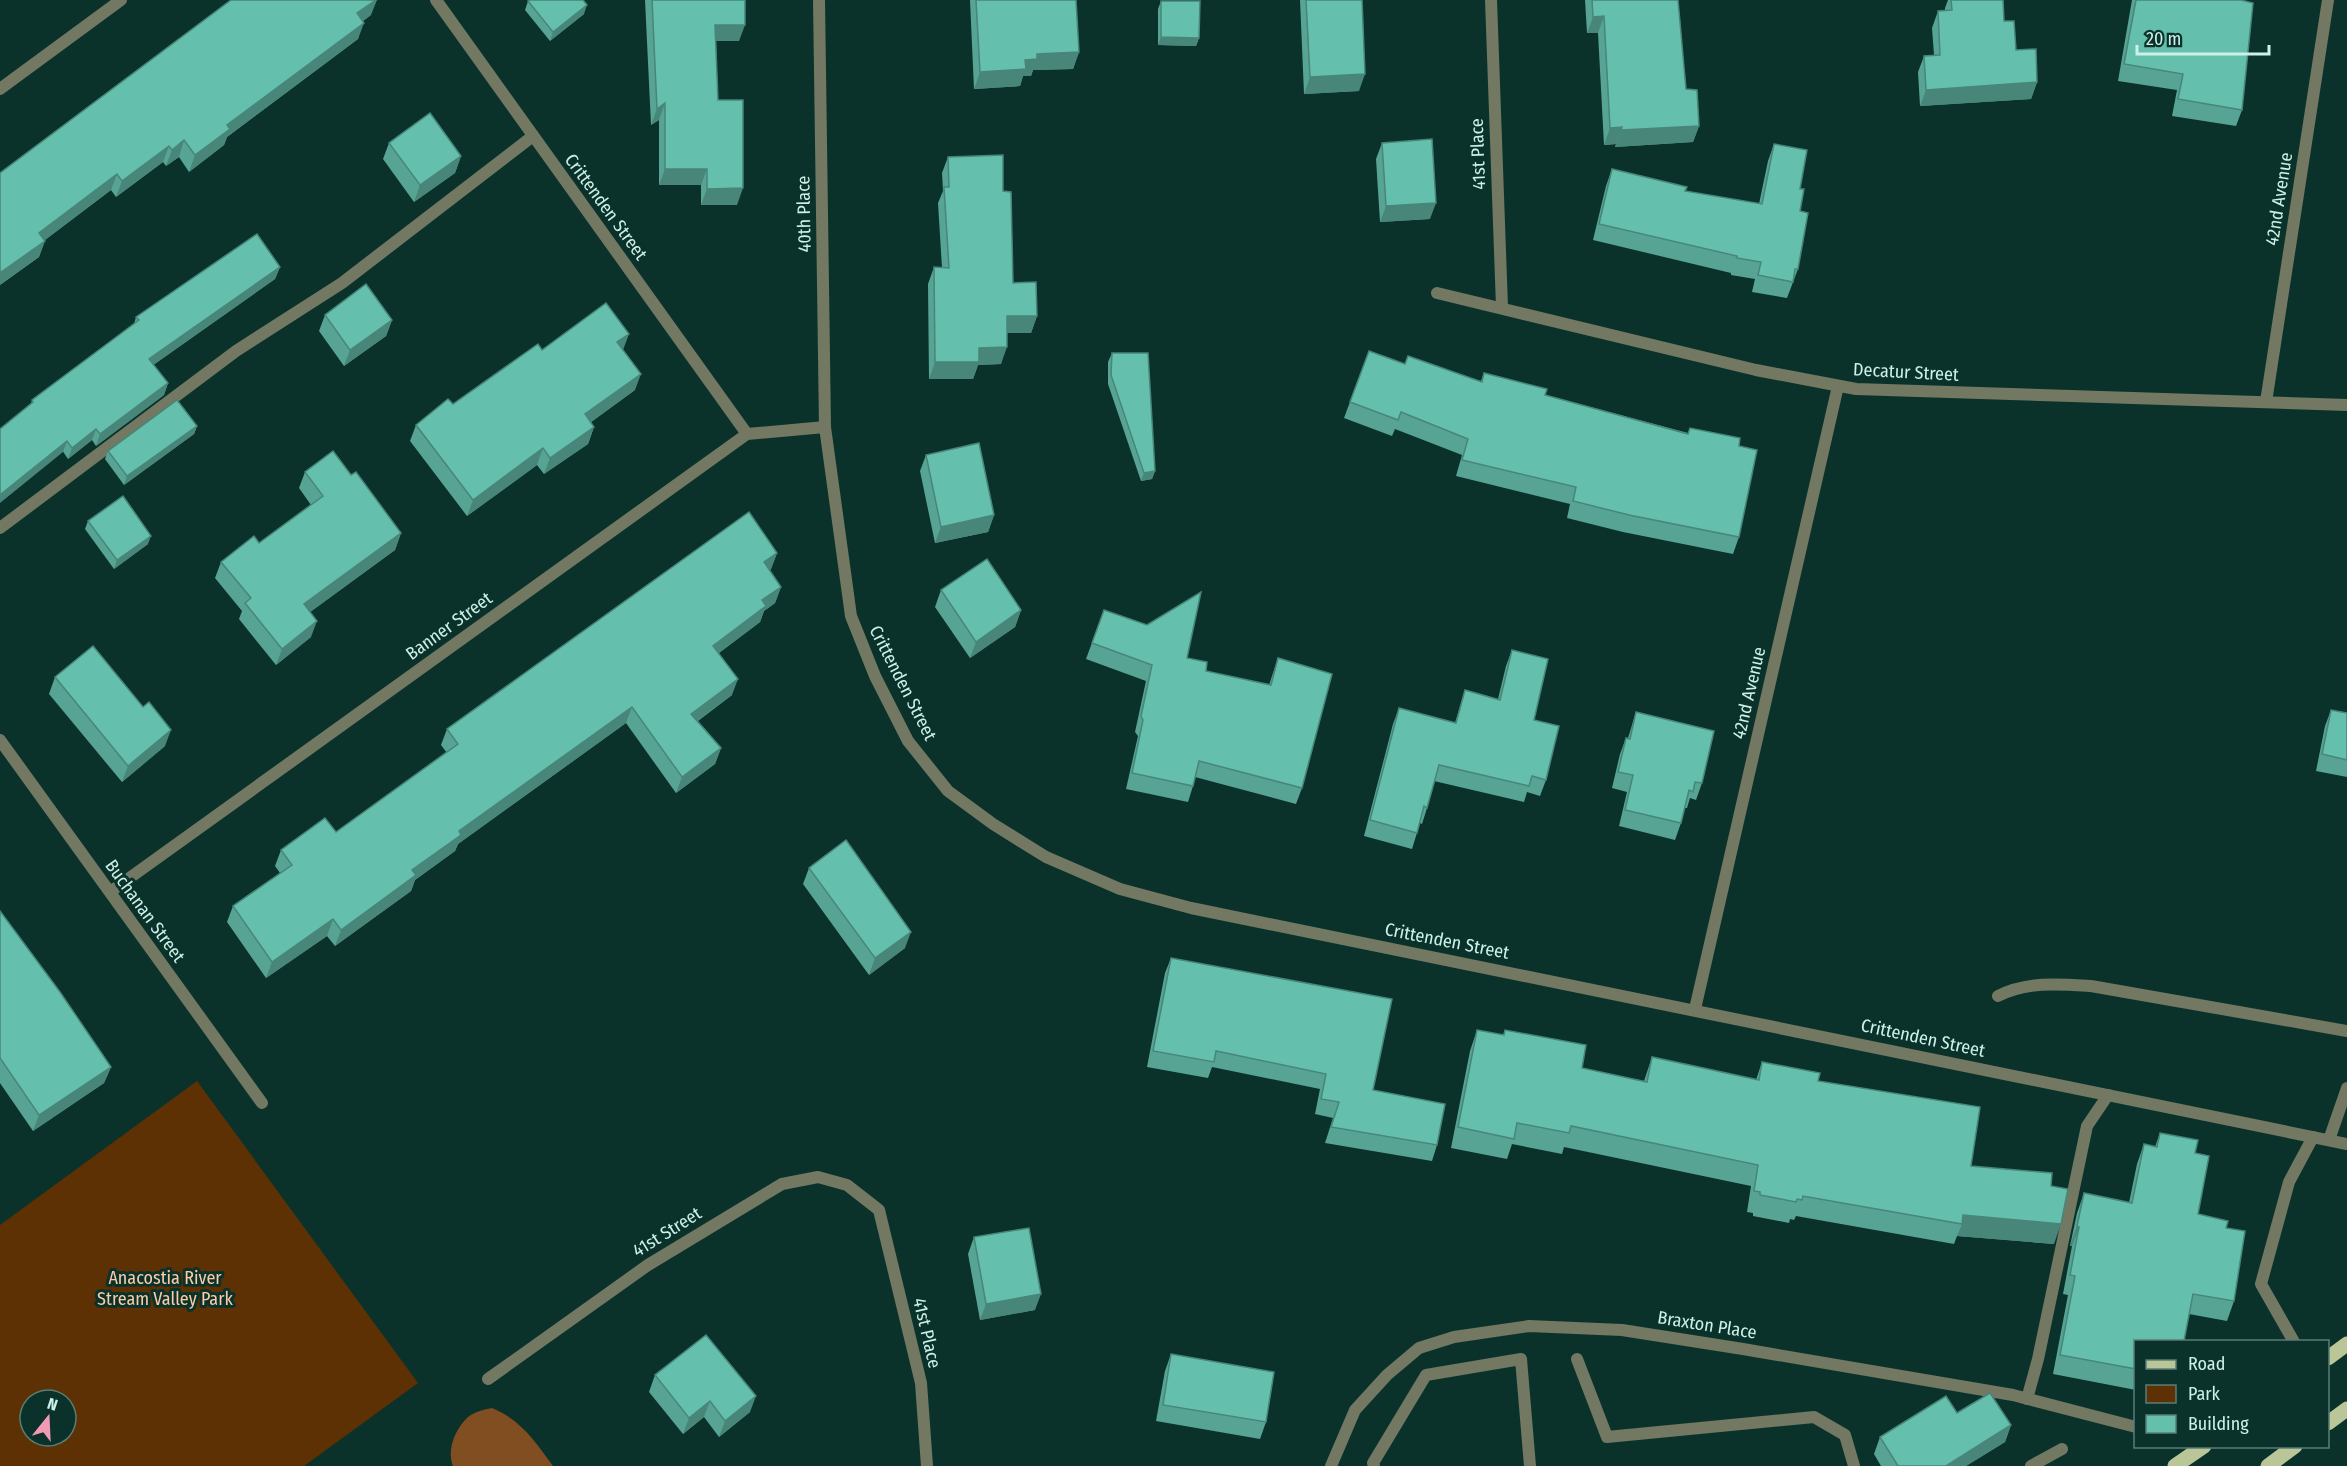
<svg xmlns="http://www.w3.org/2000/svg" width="2347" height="1466" font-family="'Fira Sans Condensed',sans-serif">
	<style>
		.green { fill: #5d3104; fill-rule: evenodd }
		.forest { fill: #804e20 }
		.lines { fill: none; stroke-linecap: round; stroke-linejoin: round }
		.service { stroke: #727862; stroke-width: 12 }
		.minor { stroke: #727862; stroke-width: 12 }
		.tertiary { stroke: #727862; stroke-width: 12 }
		.primary { stroke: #bac697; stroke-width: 15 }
		.wall { fill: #57a495 }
		.shaded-wall { fill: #478679 }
		.building { fill: #65bfad; stroke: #478679; stroke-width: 1.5 }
		.labels { text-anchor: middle; stroke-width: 6; stroke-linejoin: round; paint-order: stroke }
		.street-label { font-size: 18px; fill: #cdf1e8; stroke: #0a322b }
		.park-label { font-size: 18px; fill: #fbcca7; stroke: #0a322b }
	</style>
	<rect width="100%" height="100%" fill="#0a322b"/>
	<path class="green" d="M197 1081 418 1383 304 1466H0V1225ZM30 1400H66V1436H30Z"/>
	<path class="forest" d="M492 1408C521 1420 535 1441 553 1466H453C447 1451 454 1432 465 1420 472 1412 483 1410 492 1408Z"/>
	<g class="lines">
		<g class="service">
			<polyline points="0,528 236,351 342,283 533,136"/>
			<path d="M1998 996C2027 981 2060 984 2091 986L2347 1031"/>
			<polyline points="2329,1140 2347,1088"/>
			<polyline points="2294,1342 2261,1284 2289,1182 2313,1137"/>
			<polyline points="1577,1359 1607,1437 1814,1417 1845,1435 1854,1466"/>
			<polyline points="2027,1399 2038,1359 2087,1126 2108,1095"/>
			<polyline points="1374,1466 1373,1463 1426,1375 1521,1359 1530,1466"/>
			<polyline points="2031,1466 2062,1449"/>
		</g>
		<g class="minor">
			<polyline points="436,0 747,434"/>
			<polyline points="1491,0 1502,307"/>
			<polyline points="0,89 121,0"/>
			<polyline points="1437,293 1756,370 1856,389 2347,405"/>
			<polyline points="2266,402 2328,0"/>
			<polyline points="0,740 262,1103"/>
			<polyline points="110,892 747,434 825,427"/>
			<polyline points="1695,1009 1838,386"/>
			<polyline points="488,1379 648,1265 782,1184 818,1177 847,1185 879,1210 921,1383 927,1466"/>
			<polyline points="1331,1466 1355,1410 1387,1375 1419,1348 1454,1337 1529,1326 1622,1330 1743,1349 2013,1395 2136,1427"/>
		</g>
		<polyline class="tertiary" points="819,0 825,427 851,616 875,676 908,741 948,791 993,824 1046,857 1120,889 1191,908 2347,1144"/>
		<g class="primary">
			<polyline points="2328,1358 2347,1344"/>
			<polyline points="2328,1423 2347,1409"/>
			<polyline points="2175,1466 2204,1446"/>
			<polyline points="2268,1466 2295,1446"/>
		</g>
	</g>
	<g class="wall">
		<polygon points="645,0 745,0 739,41 716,41 718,100 737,205 701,205 701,185 659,185 659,120 651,125"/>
		<polygon points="970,0 1076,0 1079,52 1073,69 1033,70 1031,76 1023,76 1020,86 974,89"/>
		<polygon points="1300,0 1362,0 1359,91 1304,94"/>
		<polygon points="1585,0 1678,0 1686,89 1699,126 1693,142 1615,147 1616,144 1604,145 1598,33 1587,33"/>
		<polygon points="1948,0 2003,0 2004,21 2016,50 2037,82 2031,99 1920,106 1918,72 1924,56 1934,55 1932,28 1938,11 1945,11 1945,8"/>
		<polygon points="2132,0 2241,0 2242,110 2236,126 2172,116 2177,90 2118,81"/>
		<polygon points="528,1 584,14 550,41 525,10"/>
		<polygon points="1161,1 1199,38 1196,46 1158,45 1158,9"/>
		<polygon points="371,15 363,21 358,39 227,137 224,145 189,172 179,157 166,166 163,162 116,197 111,190 45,240 39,257 0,285 0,173"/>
		<polygon points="389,143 461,156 455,173 414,202 383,159"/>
		<polygon points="1382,143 1430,219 1380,222 1376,159"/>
		<polygon points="1774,144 1800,189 1798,269 1787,298 1752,292 1755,279 1731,275 1731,273 1593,240 1606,186 1612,169 1685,191 1759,204 1768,161"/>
		<polygon points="948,157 1003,191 1013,283 1037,316 1031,333 1007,333 1001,364 978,365 973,379 929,379 928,284 934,267 942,268 938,203 943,191 942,173"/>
		<polygon points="280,267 275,279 153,365 168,383 164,395 96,446 92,440 68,459 31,404 32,400 134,324 136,317"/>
		<polygon points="325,315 392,320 386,336 344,366 319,331"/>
		<polygon points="542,350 623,350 635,390 591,422 594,427 588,444 544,474 537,465 467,516 410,441 416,425 453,404"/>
		<polygon points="1369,351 1405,364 1481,381 1484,373 1545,395 1688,433 1690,428 1739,446 1739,537 1733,554 1623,532 1567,518 1570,504 1456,476 1462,455 1395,429 1392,436 1344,418"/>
		<polygon points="1112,353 1155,471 1152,479 1141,481 1108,384 1108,362"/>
		<polygon points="197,426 194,434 124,485 105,459 108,451"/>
		<polygon points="926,455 994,515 988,532 935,543 920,471"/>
		<polygon points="305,472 351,475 401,533 395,550 310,612 311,637 276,665 239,619 242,611 215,578 221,562 259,543 311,505 299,488"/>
		<polygon points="88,521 148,544 114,569 85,529"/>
		<polygon points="777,553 771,569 770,570 781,587 775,603 764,611 760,622 719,653 732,695 698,721 721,748 715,764 676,793 626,723 458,844 455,851 415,880 411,891 335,946 327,936 266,978 227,922 233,906 280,873 275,866 281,850 336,832 447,753 441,745 447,729"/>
		<polygon points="941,590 1021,610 1015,627 970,658 935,607"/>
		<polygon points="1104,610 1187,658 1206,671 1269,685 1278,658 1302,788 1296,804 1195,777 1193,786 1188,802 1126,789 1138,736 1135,732 1146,681 1086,659"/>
		<polygon points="1512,650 1534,720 1546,780 1540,796 1527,792 1524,802 1434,781 1427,808 1422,824 1420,823 1412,849 1364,836 1393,724 1399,708 1455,723 1465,690 1498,699 1506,666"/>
		<polygon points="55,677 165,746 122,782 49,694"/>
		<polygon points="2331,710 2347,713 2347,777 2316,771 2325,726"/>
		<polygon points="1636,712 1702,783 1696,800 1690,798 1687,808 1685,808 1681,823 1675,840 1619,826 1627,792 1612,788 1620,754 1626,738 1628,738"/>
		<polygon points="809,868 905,948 869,975 803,884"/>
		<polygon points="0,911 111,1067 104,1083 33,1131 0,1083"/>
		<polygon points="1171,958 1373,1090 1437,1145 1432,1161 1325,1143 1333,1118 1315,1114 1320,1089 1212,1067 1208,1078 1147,1067 1165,973"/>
		<polygon points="1477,1030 1503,1035 1505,1030 1582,1068 1644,1081 1652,1057 1756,1080 1762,1062 1818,1081 1971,1166 2051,1186 2054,1244 1957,1236 1954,1244 1796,1216 1794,1220 1790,1219 1789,1223 1753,1216 1753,1213 1747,1212 1751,1186 1564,1147 1562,1154 1512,1144 1507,1159 1451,1148 1470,1051"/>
		<polygon points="2160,1133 2195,1153 2198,1214 2226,1228 2234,1301 2227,1321 2189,1314 2136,1341 2136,1390 2053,1374 2068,1295 2063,1294 2072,1246 2070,1246 2077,1213 2084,1193 2129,1203 2137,1164 2144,1144 2155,1147"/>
		<polygon points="974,1237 1035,1310 980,1320 968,1254"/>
		<polygon points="1171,1354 1266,1422 1260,1439 1156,1421 1165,1371"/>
		<polygon points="655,1375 750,1412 719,1437 704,1417 683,1434 649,1392"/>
		<polygon points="1957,1413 2011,1425 2005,1442 1966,1466 1881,1466 1874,1454 1880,1437"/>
	</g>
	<g class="shaded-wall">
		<polygon points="376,0 377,0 371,15 351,30 357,13"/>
		<polygon points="587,5 584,14 550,41 553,32"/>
		<polygon points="1604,16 1598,33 1587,33 1593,17"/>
		<polygon points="364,23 358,39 227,137 224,145 189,172 195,155 227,125"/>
		<polygon points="715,25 745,25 739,41 709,41"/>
		<polygon points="1161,37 1199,38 1196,46 1158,45"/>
		<polygon points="1079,52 1073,69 1033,70 1031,76 1023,76 1020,86 974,89 980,72 1025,60 1037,54"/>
		<polygon points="1365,74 1359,91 1304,94 1310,77"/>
		<polygon points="2037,82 2031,99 1920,106 1926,90"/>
		<polygon points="665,103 659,120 651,125 657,109"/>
		<polygon points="1699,126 1693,142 1615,147 1621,130"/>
		<polygon points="1622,127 1616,144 1604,145 1610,128"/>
		<polygon points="184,140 179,157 166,166 172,150"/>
		<polygon points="169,146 163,162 116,197 122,181"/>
		<polygon points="461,156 455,173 414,202 420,185"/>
		<polygon points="665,169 707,169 701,185 659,185"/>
		<polygon points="117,174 111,190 33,249 39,233"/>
		<polygon points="743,188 737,205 701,205 707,189"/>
		<polygon points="1436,203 1430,219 1380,222 1386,206"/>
		<polygon points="45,241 39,257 0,285 0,273"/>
		<polygon points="280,267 275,279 145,371 149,359"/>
		<polygon points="1007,316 1037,316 1031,333 1001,333"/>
		<polygon points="392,320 386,336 344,366 350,350"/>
		<polygon points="629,334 623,350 617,342"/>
		<polygon points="1007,347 1001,364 978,365 973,379 929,379 935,362 979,348"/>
		<polygon points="641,374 635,390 579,431 585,414"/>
		<polygon points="168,383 164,395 96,446 100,434"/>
		<polygon points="197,426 194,434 124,485 127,476"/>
		<polygon points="594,427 588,444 544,474 550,458"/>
		<polygon points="96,429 92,440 68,459 72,448"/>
		<polygon points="67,441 63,452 0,503 0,495"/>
		<polygon points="543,448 537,465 467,516 473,500"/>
		<polygon points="1155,471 1152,479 1141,481 1144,473"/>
		<polygon points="994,515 988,532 935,543 941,527"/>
		<polygon points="401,533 395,550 298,621 304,604"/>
		<polygon points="151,536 148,544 114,569 117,560"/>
		<polygon points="777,553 771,569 758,578 764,562"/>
		<polygon points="781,587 775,603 764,611 760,622 707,662 713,646 762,600"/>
		<polygon points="1021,610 1015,627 970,658 976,642"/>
		<polygon points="317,621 311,637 276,665 282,649"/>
		<polygon points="738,679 732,695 685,730 691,714"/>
		<polygon points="632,707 626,723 458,844 455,851 415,880 411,891 335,946 341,930 459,831"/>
		<polygon points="171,730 165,746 122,782 128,766"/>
		<polygon points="721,748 715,764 676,793 682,777"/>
		<polygon points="333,919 327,936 266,978 272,962"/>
		<polygon points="911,932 905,948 869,975 875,958"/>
		<polygon points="111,1067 104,1083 33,1131 39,1115"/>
		<polygon points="1963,1215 2061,1224 2054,1244 1957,1236 1962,1224"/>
		<polygon points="2077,1226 2079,1227 2072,1246 2070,1246"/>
		<polygon points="1041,1294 1035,1310 980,1320 986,1304"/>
		<polygon points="756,1396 750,1412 719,1437 725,1421"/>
		<polygon points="710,1401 704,1417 683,1434 689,1418"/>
		<polygon points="2011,1425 2005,1442 1966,1466 1946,1466"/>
	</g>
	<g class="building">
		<polygon points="231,0 376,0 357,13 364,23 227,125 230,129 195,155 184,140 172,150 169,146 122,181 117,174 39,233 45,241 0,273 0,173"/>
		<polygon points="530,0 583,0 587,5 553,32 528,1"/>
		<polygon points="652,0 745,0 745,25 715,25 718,100 743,100 743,188 707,189 707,169 665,169 665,103 657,109"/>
		<polygon points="976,0 1076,0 1079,52 1037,54 1037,59 1025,60 1026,69 980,72"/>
		<polygon points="1306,0 1362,0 1365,74 1310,77"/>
		<polygon points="1592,0 1678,0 1686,89 1697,90 1699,126 1621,130 1622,127 1610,128 1604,16 1593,17"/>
		<polygon points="1951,0 2003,0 2004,21 2014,21 2016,50 2036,49 2037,82 1926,90 1924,56 1940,55 1938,11 1952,10"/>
		<polygon points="2136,0 2241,0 2253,3 2242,110 2178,99 2183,74 2124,64"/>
		<polygon points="1161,1 1200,1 1199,38 1161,37"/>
		<polygon points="430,113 461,156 420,185 389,143"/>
		<polygon points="1432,139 1436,203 1386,206 1382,143"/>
		<polygon points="1774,144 1807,150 1800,189 1804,189 1800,211 1808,213 1798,269 1795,269 1793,282 1758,275 1761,262 1737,258 1737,256 1599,224 1612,169 1687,187 1685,191 1762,204"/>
		<polygon points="1003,155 1003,191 1011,192 1013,283 1036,282 1037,316 1007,316 1007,347 979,348 979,362 935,362 934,267 949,268 944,187 949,187 948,157"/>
		<polygon points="257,234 280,267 149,359 168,383 100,434 96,429 72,448 67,441 0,495 0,429 33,402 32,400 139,320 136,317"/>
		<polygon points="366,284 392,320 350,350 325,315"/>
		<polygon points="606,303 629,334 617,342 641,374 585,414 594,427 550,458 543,448 473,500 416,425 448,399 453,404 538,344 542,350"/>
		<polygon points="1369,351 1405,364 1408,356 1482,382 1484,373 1547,389 1545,395 1688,434 1690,428 1740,438 1739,446 1757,450 1739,537 1629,515 1573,501 1576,487 1462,460 1468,439 1401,412 1398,420 1350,402"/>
		<polygon points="1112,353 1148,353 1155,471 1144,473 1111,375"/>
		<polygon points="177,400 197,426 127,476 108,451"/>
		<polygon points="979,443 994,515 941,527 926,455"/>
		<polygon points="333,451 351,475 356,472 401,533 304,604 317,621 282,649 245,603 251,598 221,562 254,536 259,543 323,496 305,472"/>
		<polygon points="123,496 151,536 117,560 88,521"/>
		<polygon points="749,512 777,553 764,562 781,587 762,600 766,606 713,646 738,679 691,714 721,748 682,777 632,707 459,831 461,835 412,870 416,875 341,930 333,919 272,962 233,906 292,865 281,850 325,818 336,832 458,744 447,729"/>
		<polygon points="987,559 1021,610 976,642 941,590"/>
		<polygon points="1201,592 1187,658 1207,662 1206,671 1271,685 1278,658 1332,674 1302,788 1199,761 1193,786 1132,773 1143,720 1141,716 1152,665 1092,643 1104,610 1147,625"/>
		<polygon points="93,646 143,707 149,702 171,730 128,766 55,677"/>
		<polygon points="1512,650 1548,659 1534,720 1559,726 1546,780 1532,776 1529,786 1439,765 1427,808 1424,806 1417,833 1370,820 1399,708 1456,723 1465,690 1500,700"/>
		<polygon points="2331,710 2347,713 2347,760 2322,754"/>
		<polygon points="1636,712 1714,731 1702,783 1695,782 1693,792 1689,790 1681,823 1625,810 1633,775 1618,772 1626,738 1630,739"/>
		<polygon points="846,840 911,932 875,958 809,868"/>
		<polygon points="0,911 60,992 111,1067 39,1115 0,1058"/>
		<polygon points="1171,958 1392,999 1373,1090 1445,1104 1437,1145 1331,1127 1339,1102 1321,1099 1326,1074 1216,1051 1214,1062 1153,1051"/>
		<polygon points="1477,1030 1504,1035 1505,1030 1586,1045 1582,1068 1647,1082 1652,1057 1759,1080 1762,1062 1820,1073 1818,1081 1980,1107 1971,1166 2052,1173 2051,1186 2068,1189 2061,1224 1963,1215 1962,1224 1803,1196 1802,1200 1797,1199 1796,1202 1760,1195 1760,1192 1754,1191 1758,1165 1571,1126 1569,1133 1517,1123 1514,1139 1458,1127"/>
		<polygon points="2160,1133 2198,1140 2195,1153 2209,1156 2198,1214 2228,1221 2226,1228 2245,1231 2234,1301 2193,1294 2184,1341 2136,1341 2136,1369 2060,1355 2075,1276 2070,1275 2079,1227 2077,1226 2084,1193 2132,1203 2144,1144 2157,1147"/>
		<polygon points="1029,1228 1041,1294 986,1304 974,1237"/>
		<polygon points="706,1335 756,1396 725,1421 710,1401 689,1418 655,1375"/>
		<polygon points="1171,1354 1274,1372 1266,1422 1163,1405"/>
		<polygon points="1990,1393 2011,1425 1946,1466 1898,1466 1880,1437 1946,1396 1957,1413"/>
	</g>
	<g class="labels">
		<g class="street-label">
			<text transform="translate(1478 154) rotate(-92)" y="6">41st Place</text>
			<text transform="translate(2279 199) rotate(-81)" y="6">42nd Avenue</text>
			<text transform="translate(606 207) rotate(54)" y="6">Crittenden Street</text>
			<text transform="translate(804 214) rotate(-91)" y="6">40th Place</text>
			<text transform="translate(1906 372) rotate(3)" y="6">Decatur Street</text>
			<text transform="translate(449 626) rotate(-36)" y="6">Banner Street</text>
			<text transform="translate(903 683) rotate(63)" y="6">Crittenden Street</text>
			<text transform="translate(1749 693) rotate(-77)" y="6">42nd Avenue</text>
			<text transform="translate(145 911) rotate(54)" y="6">Buchanan Street</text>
			<text transform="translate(1447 941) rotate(11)" y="6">Crittenden Street</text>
			<text transform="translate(1923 1038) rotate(12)" y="6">Crittenden Street</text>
			<text transform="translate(667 1232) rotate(-32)" y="6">41st Street</text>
			<text transform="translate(1707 1325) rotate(9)" y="6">Braxton Place</text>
			<text transform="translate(927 1333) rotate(77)" y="6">41st Place</text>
		</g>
		<g class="park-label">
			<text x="165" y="1284">Anacostia River<tspan x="165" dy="21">Stream Valley Park</tspan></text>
		</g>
	</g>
	<rect x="2134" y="1340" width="195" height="108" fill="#0a322b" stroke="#587e77" stroke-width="1.5"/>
	<rect x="2146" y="1360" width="30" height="9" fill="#bac697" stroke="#587e77" stroke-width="1.5"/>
	<text x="2188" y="1370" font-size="18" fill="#cdf1e8">Road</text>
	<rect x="2146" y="1385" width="30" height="18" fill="#5d3104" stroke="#587e77" stroke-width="1.5"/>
	<text x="2188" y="1400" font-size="18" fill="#cdf1e8">Park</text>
	<rect x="2146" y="1415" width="30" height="18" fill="#65bfad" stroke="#587e77" stroke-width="1.5"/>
	<text x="2188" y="1430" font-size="18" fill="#cdf1e8">Building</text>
	<g transform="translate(48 1418) rotate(18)"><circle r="28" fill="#0a322b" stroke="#587e77" stroke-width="1.5"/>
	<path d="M0-4.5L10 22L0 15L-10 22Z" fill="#f09ab5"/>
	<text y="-9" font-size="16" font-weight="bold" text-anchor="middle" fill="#cdf1e8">N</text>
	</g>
	<path d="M2137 45v9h132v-9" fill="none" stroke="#cdf1e8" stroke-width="3"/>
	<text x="2146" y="45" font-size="18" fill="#cdf1e8" stroke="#0a322b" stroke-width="4.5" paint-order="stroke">20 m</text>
</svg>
